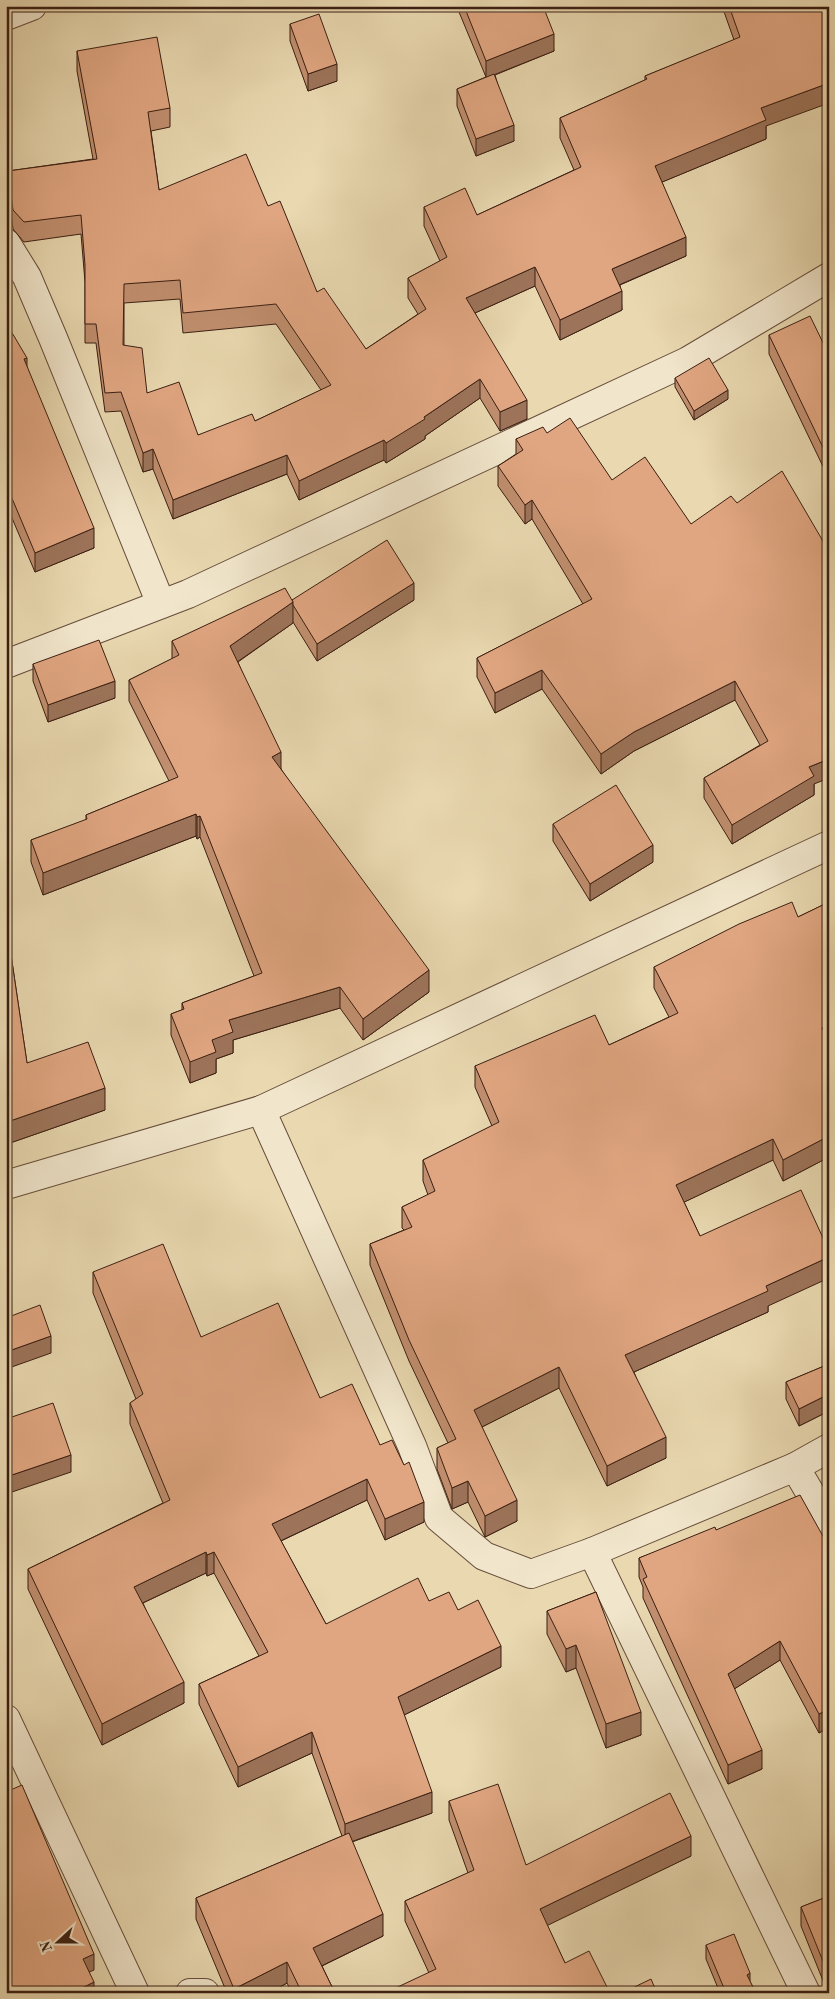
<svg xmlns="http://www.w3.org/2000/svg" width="835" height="1999" font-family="'Old Standard TT',serif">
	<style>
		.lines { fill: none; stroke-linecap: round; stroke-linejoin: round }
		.minor-casing { stroke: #664d3a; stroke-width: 30 }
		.minor { stroke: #f1e6cc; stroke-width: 28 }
		.wall { fill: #c18f6f; stroke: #3b1f12; fill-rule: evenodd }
		.shaded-wall { fill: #9d745a; stroke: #3b1f12 }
		.building { fill: #e0a681; stroke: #3b1f12; fill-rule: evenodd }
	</style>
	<rect width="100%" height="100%" fill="#e9d8b0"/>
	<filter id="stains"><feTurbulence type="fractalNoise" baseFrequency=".004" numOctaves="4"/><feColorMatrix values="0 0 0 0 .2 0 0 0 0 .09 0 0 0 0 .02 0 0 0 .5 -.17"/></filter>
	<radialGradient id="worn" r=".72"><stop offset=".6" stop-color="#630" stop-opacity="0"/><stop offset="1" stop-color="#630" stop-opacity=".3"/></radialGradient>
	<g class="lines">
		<g class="minor-casing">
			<g id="minor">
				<polyline points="6,16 32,6"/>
				<polyline points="6,243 27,277 53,338 161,604"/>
				<polyline points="6,664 188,594 688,361 829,277"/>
				<polyline points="261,1110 412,1446 439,1518 484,1556 531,1574 592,1552 795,1467 829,1448"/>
				<polyline points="6,1185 261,1110 829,845"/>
				<polyline points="795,1467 829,1525"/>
				<polyline points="592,1552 806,1993"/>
				<polyline points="6,1719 135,1993"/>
				<polyline points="190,1993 205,1993"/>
			</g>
		</g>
		<use href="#minor" class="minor"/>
	</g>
	<g class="wall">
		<polygon points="459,6 543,6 554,51 495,75 514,141 476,156 457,106 457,89 486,77 459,12"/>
		<path d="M722 6H829L766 126V139L662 182 686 256 620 285 622 310 560 340 535 286 475 313 527 419 500 431 480 398 425 436V439L386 463 384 460 299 500 287 474 173 519 153 469 143 472 121 411 105 412 96 343H85V282L81 234 24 242 13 229 8 190V171L93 159 77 71V51L170 108V127L151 131 159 190 268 206 317 292 366 349 418 314 408 298V278L440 261 424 226V207L477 215 574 170 560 138V118L645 80V76L734 40ZM180 299 183 333 276 324 321 390 255 421 198 435 147 393 124 345V303Z"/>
		<polygon points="290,24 337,81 308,91 290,41"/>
		<polygon points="6,334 27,367 94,548 35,572 6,504"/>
		<polygon points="769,335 829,355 829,479 769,354"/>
		<polygon points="675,378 728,399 694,420 675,387"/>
		<polygon points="547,433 814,784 814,795 732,844 704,798 704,778 760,745 735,700 634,751 601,774 542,689 495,713 477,677 477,658 583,604 532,519 525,524 498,486 498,466 516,454 516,439"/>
		<polygon points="292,600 414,600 317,661 293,622 293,623 238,662 281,769 429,992 363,1040 340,1008 233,1040 233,1053 216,1059 216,1073 190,1083 171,1035 171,1014 182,1010 182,1003 254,976 200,837 197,839 196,836 43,895 31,862 31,840 86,820 86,815 169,781 129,701 129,680 172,659 172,641"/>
		<polygon points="33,664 115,698 48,722 33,681"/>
		<polygon points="553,824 653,862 590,901 553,841"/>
		<polygon points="829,902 829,1157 783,1181 773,1160 684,1202 700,1236 768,1306 768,1312 634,1372 666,1458 607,1486 559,1388 482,1427 517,1521 485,1537 468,1502 452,1509 437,1469 437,1448 448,1443 409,1361 370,1265 370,1244 404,1230 402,1228 402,1207 428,1195 423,1181 423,1160 492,1126 475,1087 475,1066 609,1045 669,1017 654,988 654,967 798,917"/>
		<polygon points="6,921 27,1063 105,1110 10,1143 6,1131"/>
		<polygon points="93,1272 201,1337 320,1398 380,1445 424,1522 385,1540 367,1500 281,1541 326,1624 429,1601 458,1610 501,1667 404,1715 432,1813 352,1842 383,1936 322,1966 335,1993 292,1993 287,1983 269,1993 227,1993 196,1919 196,1898 342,1836 312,1753 238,1787 199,1704 199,1684 259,1656 214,1573 207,1576 206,1573 143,1603 184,1703 102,1745 28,1589 28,1569 163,1503 130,1424 130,1403 136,1399 93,1293"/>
		<polygon points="829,1364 829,1411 799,1426 786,1399 786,1382"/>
		<polygon points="716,1530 829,1547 829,1727 819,1733 780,1660 734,1689 762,1769 728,1784 643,1598 643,1587 639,1577 639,1558"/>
		<polygon points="596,1592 641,1735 606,1748 576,1668 566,1672 547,1634 547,1611"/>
		<polygon points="449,1801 526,1865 691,1856 547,1925 565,1963 610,1993 429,1973 405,1921 405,1901 468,1873 449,1820"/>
		<polygon points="829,1896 829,1993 828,1993 801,1926 801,1907"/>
		<polygon points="706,1945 750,1982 756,1993 720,1993 706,1959"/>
	</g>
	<g class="shaded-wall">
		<polygon points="554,34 554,51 486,78 486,61"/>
		<polygon points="337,64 337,81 308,91 308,74"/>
		<polygon points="829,83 829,103 766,126 766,139 655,185 655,166 761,108"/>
		<polygon points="514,125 514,141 476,156 476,139"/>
		<polygon points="686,237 686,256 612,288 612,269"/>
		<polygon points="535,267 535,286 466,317 466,298"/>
		<polygon points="622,291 622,310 560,340 560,320"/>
		<polygon points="27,358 27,377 24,359"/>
		<polygon points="480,379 480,398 425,436 425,439 386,463 386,443"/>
		<polygon points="728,390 728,399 694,420 694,411"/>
		<polygon points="527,400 527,419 500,431 500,412"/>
		<polygon points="384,440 384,460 299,500 299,481"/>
		<polygon points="153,449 153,469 143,472 143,453"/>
		<polygon points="287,455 287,474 173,519 173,500"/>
		<polygon points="532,500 532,519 525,524 525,505"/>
		<polygon points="94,528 94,548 35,572 35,553"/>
		<polygon points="414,583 414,600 317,661 317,644"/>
		<polygon points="293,602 293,623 230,667 230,646"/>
		<polygon points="542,670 542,689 495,713 495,693"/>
		<polygon points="115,681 115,698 48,722 48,705"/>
		<polygon points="735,681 735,700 634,751 601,774 601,754 634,732"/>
		<polygon points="281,752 281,774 272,757"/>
		<polygon points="829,759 829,778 814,784 814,795 732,844 732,825 809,767"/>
		<polygon points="196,814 196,836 43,895 43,873"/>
		<polygon points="200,816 200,837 197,839 197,817"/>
		<polygon points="653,845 653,862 590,901 590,884"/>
		<polygon points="429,970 429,992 363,1040 363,1019"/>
		<polygon points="340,987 340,1008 233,1040 233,1053 216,1059 216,1073 190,1083 190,1062 212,1040 229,1020"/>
		<polygon points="829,1025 829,1046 822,1028"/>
		<polygon points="105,1088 105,1110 10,1143 10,1121"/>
		<polygon points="829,1136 829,1157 783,1181 783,1160"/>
		<polygon points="773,1139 773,1160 676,1206 676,1185"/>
		<polygon points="829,1257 829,1278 768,1306 768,1312 625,1376 625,1355 766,1286"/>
		<polygon points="51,1336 51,1353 6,1369 6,1352"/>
		<polygon points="559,1367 559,1388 474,1431 474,1410"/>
		<polygon points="829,1394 829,1411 799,1426 799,1409"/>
		<polygon points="666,1437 666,1458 607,1486 607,1466"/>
		<polygon points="71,1455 71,1472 6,1494 6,1477"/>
		<polygon points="367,1479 367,1500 272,1545 272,1524"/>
		<polygon points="468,1481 468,1502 452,1509 452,1488"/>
		<polygon points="517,1500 517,1521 485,1537 485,1516"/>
		<polygon points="424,1502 424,1522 385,1540 385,1519"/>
		<polygon points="206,1552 206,1573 134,1607 134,1587"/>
		<polygon points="214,1552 214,1573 207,1576 207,1555"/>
		<polygon points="780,1641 780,1660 728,1693 728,1674"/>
		<polygon points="576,1645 576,1668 566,1672 566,1649"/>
		<polygon points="501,1646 501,1667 398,1718 398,1697"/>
		<polygon points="184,1682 184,1703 102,1745 102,1724"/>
		<polygon points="829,1709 829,1727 819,1733 819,1714"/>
		<polygon points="641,1712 641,1735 606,1748 606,1724"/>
		<polygon points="312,1732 312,1753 238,1787 238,1767"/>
		<polygon points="762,1750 762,1769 728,1784 728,1765"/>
		<polygon points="432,1792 432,1813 345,1844 345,1824"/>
		<polygon points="691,1836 691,1856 540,1929 540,1909"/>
		<polygon points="383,1914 383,1936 313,1970 313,1948"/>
		<polygon points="94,1954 94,1970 83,1975 83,1959"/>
		<polygon points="287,1962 287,1983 269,1993 234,1993 234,1989"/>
		<polygon points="750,1973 750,1987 747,1975"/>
		<polygon points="94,1982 94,1993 72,1993"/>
	</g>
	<g class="building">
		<polygon points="464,6 543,6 554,34 486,61"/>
		<path d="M729 6H829V83L761 108 766 120 655 166 686 237 612 269 622 291 560 320 535 267 466 298 527 400 500 412 480 379 424 417 425 419 386 443 384 440 299 481 287 455 173 500 153 449 143 453 121 392 105 393 96 324H85V265L81 215 24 222 13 210 8 171 97 159 77 51 157 37 170 108 148 112 159 190 246 154 268 206 280 201 317 292 324 288 366 349 426 309 408 278 447 257 424 207 465 188 477 215 581 167 560 118 647 79 645 76 740 37ZM180 280 183 313 276 304 331 385 255 421 252 414 198 435 179 382 147 393 142 348 123 345 124 284Z"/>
		<polygon points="319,14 337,64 308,74 290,24"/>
		<polygon points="494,74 514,125 476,139 457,89"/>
		<polygon points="810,316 829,355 829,460 769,335"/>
		<polygon points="11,331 27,358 24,359 94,528 35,553 6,484 6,334"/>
		<polygon points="709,358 728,390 694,411 675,378"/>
		<polygon points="570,418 612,480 645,457 691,524 731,496 737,503 782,471 827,548 829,548 829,759 809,767 814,776 732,825 704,778 768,741 735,681 634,732 601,754 542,670 495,693 477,658 592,599 532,500 525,505 498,466 523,450 516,439 543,427 547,433"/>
		<polygon points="387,540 414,583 317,644 293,605 293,602 292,600"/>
		<polygon points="285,588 293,602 230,646 281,752 272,757 429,970 363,1019 340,987 229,1020 233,1032 212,1040 216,1052 190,1062 171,1014 184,1009 182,1003 262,973 200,816 197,817 196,814 43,873 31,840 87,819 86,815 178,777 129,680 179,655 172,641"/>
		<polygon points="99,640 115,681 48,705 33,664"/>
		<polygon points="616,785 653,845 590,884 553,824"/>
		<polygon points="792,902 798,917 829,902 829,1025 822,1028 829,1042 829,1136 783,1160 773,1139 676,1185 700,1236 801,1190 829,1251 829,1257 766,1286 768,1291 625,1355 666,1437 607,1466 559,1367 474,1410 517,1500 485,1516 468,1481 452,1488 437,1448 456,1439 409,1340 370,1244 412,1227 402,1207 435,1191 423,1160 499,1122 475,1066 595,1015 609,1045 678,1013 654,967 739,924"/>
		<polygon points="6,921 27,1063 88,1042 105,1088 10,1121 6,1109"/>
		<polygon points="163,1244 201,1337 278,1303 320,1398 352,1384 380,1445 392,1440 404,1465 409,1462 424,1502 385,1519 367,1479 272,1524 326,1624 418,1578 429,1601 449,1592 458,1610 478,1600 501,1646 398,1697 432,1792 345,1824 312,1732 238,1767 199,1684 268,1652 214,1552 207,1555 206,1552 134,1587 184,1682 102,1724 28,1569 170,1500 130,1403 143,1394 93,1272"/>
		<polygon points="40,1305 51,1336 6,1352 6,1318"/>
		<polygon points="829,1364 829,1394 799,1409 786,1382"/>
		<polygon points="53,1403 71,1455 6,1477 6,1419"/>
		<polygon points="800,1495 829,1547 829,1709 819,1714 780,1641 728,1674 762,1750 728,1765 643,1579 647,1577 639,1558 715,1527 716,1530"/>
		<polygon points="596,1592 641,1712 606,1724 576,1645 566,1649 547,1611"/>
		<polygon points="498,1784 526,1865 670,1793 691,1836 540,1909 565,1963 589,1951 610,1993 385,1993 436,1969 405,1901 474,1870 449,1801"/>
		<polygon points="22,1785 94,1954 83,1959 94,1982 72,1993 6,1993 6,1792"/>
		<polygon points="349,1833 383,1914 313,1948 335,1993 302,1993 287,1962 234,1989 196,1898"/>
		<polygon points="829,1896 829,1976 801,1907"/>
		<polygon points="734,1934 750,1973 747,1975 756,1993 726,1993 706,1945"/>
		<polygon points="651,1979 657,1993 622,1993"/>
	</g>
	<rect width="835" height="1999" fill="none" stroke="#e9d8b0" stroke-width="25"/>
	<rect x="8" y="8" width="820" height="1984" fill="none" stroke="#3b1f12" stroke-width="2.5"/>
	<rect x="12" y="12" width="810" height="1974" fill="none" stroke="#3b1f12"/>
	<g transform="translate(58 1942) rotate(249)" stroke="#f1e6cc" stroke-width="4" paint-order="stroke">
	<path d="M0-4L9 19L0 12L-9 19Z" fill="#3b1f12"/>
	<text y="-8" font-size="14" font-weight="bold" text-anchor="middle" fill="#3b1f12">N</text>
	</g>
	<rect width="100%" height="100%" filter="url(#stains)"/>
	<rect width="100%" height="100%" fill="url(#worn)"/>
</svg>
